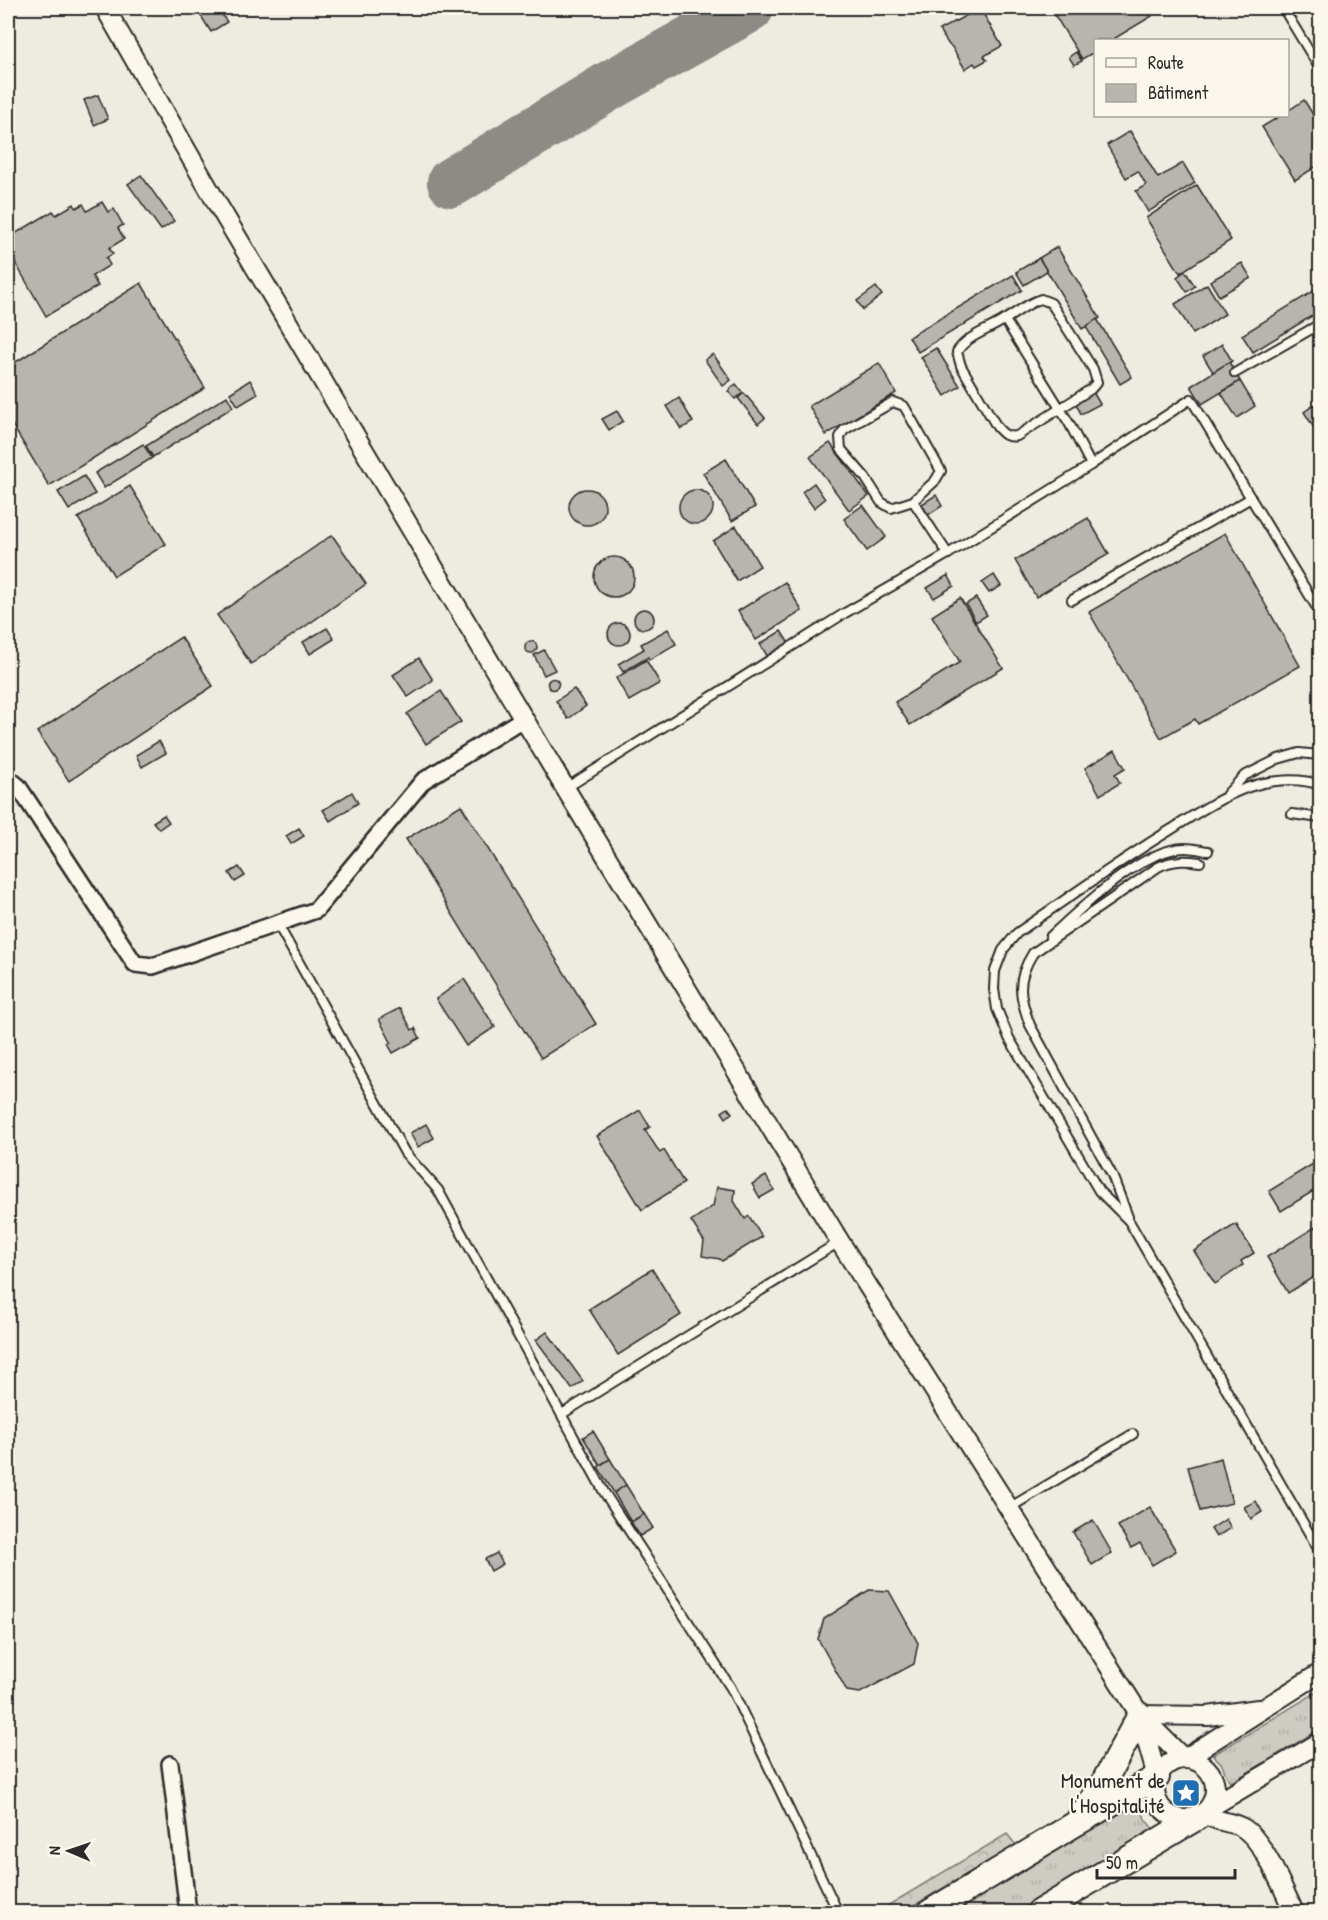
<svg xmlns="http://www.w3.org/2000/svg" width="1328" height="1920" font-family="'Patrick Hand',sans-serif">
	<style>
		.grass { fill: url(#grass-tufts); stroke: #7c7b76; stroke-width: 1.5 }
		.forest { fill: url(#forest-crowns); stroke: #7c7b76; stroke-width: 1.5 }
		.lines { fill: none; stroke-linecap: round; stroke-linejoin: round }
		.taxiway { stroke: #8c8b86; stroke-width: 50 }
		.building { fill: #b8b5ae; stroke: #2b2b2b; stroke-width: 1.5 }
		.service-casing { stroke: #2b2b2b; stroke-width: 12 }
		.minor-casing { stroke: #2b2b2b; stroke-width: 20 }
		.tertiary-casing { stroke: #2b2b2b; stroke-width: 22 }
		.trunk-casing { stroke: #2b2b2b; stroke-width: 28 }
		.service { stroke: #fbf7ec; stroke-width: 8 }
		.minor { stroke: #fbf7ec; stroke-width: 15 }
		.tertiary { stroke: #fbf7ec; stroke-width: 18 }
		.trunk { stroke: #fbf7ec; stroke-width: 24 }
		.labels { text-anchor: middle; stroke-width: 4.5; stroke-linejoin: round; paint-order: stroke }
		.poi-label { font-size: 22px; fill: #2b2b2b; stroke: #fbf7ec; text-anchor: end }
	</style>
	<defs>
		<pattern id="grass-tufts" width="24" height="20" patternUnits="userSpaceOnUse" patternTransform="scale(1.5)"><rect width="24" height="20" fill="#cecbc2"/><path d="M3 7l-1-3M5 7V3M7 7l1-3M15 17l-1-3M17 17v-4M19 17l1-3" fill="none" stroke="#b1aea7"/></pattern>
		<pattern id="forest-crowns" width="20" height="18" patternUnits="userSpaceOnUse" patternTransform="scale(1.5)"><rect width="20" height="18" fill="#cecbc2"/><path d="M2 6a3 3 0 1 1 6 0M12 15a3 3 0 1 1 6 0" fill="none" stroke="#b1aea7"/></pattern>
	</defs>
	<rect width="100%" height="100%" fill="#eeebe0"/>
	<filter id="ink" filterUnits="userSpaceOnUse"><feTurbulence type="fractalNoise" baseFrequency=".0167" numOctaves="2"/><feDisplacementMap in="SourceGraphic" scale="12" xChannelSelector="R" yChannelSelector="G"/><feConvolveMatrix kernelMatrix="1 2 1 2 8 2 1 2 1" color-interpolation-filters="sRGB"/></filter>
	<g filter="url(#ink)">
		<g class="grass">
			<polygon points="1320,1690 1320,1729 1230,1783 1221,1763 1213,1755"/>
			<polygon points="1138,1798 1145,1819 1154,1830 1019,1912 951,1912"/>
		</g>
		<polygon class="forest" points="1007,1834 1016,1845 903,1912 877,1912"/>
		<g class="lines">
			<polyline class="taxiway" points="452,182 614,83 749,8"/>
		</g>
		<g class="building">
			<polygon points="196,8 218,8 227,22 211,32"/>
			<polygon points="980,8 1002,46 984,56 987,60 976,66 974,63 965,69 952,47 949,45 939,30"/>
			<polygon points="1064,8 1147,8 1152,16 1112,40 1096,40 1096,51 1082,59 1054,14"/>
			<polygon points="1076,52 1082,61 1074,65 1069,57"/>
			<polygon points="98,95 108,119 94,125 84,100"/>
			<polygon points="1304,100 1320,126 1320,164 1295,180 1262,127 1280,116 1288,116 1288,111"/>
			<polygon points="1130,131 1158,178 1183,163 1195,183 1148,212 1136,191 1146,185 1138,171 1126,178 1107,145"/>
			<polygon points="141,175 174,221 161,230 128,184"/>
			<polygon points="1197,185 1231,240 1180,273 1146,218"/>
			<polygon points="102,202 108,212 114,209 123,225 118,228 124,239 109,248 113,254 106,258 110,265 92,276 98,286 46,316 8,250 8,238 53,211 56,215 74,204 76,208 83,204 87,211"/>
			<polygon points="1057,247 1100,318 1082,329 1039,258"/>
			<polygon points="1039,258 1047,271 1024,285 1016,272"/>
			<polygon points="1242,263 1251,278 1219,296 1210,281"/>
			<polygon points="1185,271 1195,286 1187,292 1177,277"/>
			<polygon points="1013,275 1022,290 918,352 909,337"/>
			<polygon points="141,283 205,388 49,486 8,418 8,367"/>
			<polygon points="1207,284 1225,314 1193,334 1175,304"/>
			<polygon points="876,287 882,295 863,310 857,301"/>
			<polygon points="1320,287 1320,311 1253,352 1242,335"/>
			<polygon points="1097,319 1132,377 1120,384 1086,327"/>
			<polygon points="1222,344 1232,361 1213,372 1203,356"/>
			<polygon points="936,348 960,386 945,396 921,357"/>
			<polygon points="713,354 731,380 723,386 705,360"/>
			<polygon points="1229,362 1240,381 1202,404 1191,386"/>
			<polygon points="879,363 896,393 826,435 809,406"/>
			<polygon points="250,380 258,394 238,406 230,393"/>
			<polygon points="1240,381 1255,406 1237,418 1221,393"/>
			<polygon points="736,384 743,393 735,399 728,391"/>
			<polygon points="1093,392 1100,404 1081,414 1075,402"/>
			<polygon points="744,393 765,418 758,424 738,398"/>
			<polygon points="227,396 233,407 153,457 146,446"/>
			<polygon points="679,398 693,422 681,429 667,406"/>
			<polygon points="1320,401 1320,432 1318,434 1304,412"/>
			<polygon points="617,411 623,421 609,430 602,419"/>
			<polygon points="830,443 869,496 849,510 810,457"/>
			<polygon points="143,444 152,458 104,488 95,473"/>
			<polygon points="726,459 755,507 732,521 703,473"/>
			<polygon points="84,476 95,494 69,510 58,492"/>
			<polygon points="814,483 825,499 814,508 802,492"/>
			<polygon points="130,486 166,544 114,576 78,518"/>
			<circle cx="587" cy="507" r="18"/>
			<circle cx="696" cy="507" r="17"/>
			<polygon points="936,495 942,506 928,515 922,504"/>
			<polygon points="863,505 886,537 867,551 844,519"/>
			<polygon points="1088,518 1109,554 1036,597 1015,560"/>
			<polygon points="736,526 760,566 737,581 713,541"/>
			<polygon points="1225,533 1300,666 1198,724 1195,719 1161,738 1089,612"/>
			<polygon points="332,535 366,584 251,664 217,615"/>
			<circle cx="614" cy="577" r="20"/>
			<polygon points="948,575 954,586 934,598 927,588"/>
			<polygon points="994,575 1001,586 989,593 982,583"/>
			<polygon points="785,582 802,611 756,640 738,611"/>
			<polygon points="960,598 1003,668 910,725 895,702 960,662 932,616"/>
			<polygon points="976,598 987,615 976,622 966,604"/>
			<circle cx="644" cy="619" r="10"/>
			<circle cx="619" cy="634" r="11"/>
			<polygon points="327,628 334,639 310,654 303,642"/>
			<polygon points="668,629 676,644 649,660 648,657 623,672 618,664 644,649 641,644"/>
			<polygon points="781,631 790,645 769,659 760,644"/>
			<polygon points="181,637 213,686 69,781 37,732"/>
			<circle cx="531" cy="647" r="6"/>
			<polygon points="544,650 555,670 544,675 534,655"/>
			<polygon points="419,658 433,680 408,697 393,675"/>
			<polygon points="646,660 660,683 629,701 616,678"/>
			<circle cx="553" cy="684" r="5.5"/>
			<polygon points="574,689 586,706 568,719 556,701"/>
			<polygon points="441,691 461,722 426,744 407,714"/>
			<polygon points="159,741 166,753 142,767 136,755"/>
			<polygon points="1115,750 1125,768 1115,774 1120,783 1100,795 1085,768"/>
			<polygon points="352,792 358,803 330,821 323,810"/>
			<polygon points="461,805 596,1024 541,1058 406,839"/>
			<polygon points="164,815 169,822 159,829 153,822"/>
			<polygon points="299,828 304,836 291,844 286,836"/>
			<polygon points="239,867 245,876 235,882 229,873"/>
			<polygon points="464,979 495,1027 466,1046 436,999"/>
			<polygon points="400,1008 412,1030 415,1028 420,1038 393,1053 388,1044 391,1042 379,1019"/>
			<polygon points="728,1108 732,1113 726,1118 722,1112"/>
			<polygon points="640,1110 650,1127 645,1130 660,1153 664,1150 684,1183 642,1210 597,1136"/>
			<polygon points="426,1124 434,1138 418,1147 410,1133"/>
			<polygon points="1316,1162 1320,1169 1320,1187 1281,1211 1269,1191"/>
			<polygon points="766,1176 774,1190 760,1198 752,1184"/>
			<polygon points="717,1187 735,1190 734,1201 745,1219 749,1216 762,1237 722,1261 720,1259 702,1256 704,1241 691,1221 713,1206"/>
			<polygon points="1236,1224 1254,1253 1241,1261 1243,1265 1215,1284 1194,1251"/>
			<polygon points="1320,1224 1320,1273 1288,1293 1267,1257"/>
			<polygon points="652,1269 681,1315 618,1355 589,1309"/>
			<polygon points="547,1332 583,1381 572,1389 536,1340"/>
			<polygon points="593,1431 610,1459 600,1465 583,1437"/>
			<polygon points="1221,1458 1232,1503 1200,1511 1188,1467"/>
			<polygon points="610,1459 626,1485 614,1493 598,1467"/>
			<polygon points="626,1485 644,1514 631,1522 614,1493"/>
			<polygon points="1256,1501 1262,1512 1251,1519 1244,1507"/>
			<polygon points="1150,1507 1176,1551 1152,1565 1140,1543 1131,1548 1118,1526"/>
			<polygon points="644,1514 653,1528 640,1536 631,1522"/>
			<polygon points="1226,1519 1231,1528 1216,1537 1211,1529"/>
			<polygon points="1093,1520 1112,1553 1092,1565 1073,1532"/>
			<polygon points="497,1553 503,1564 491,1571 485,1559"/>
			<polygon points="869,1590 889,1591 918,1643 914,1664 860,1693 847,1691 818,1639 824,1619"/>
		</g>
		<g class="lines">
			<g class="service-casing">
				<g id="service">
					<polyline points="1283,8 1320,69"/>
					<path d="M1041 299 1051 303 1093 369 1097 382 1091 389 1017 436C1007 438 1003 434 997 427L961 366 957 352C966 336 989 330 1004 320 1017 313 1027 303 1041 299Z"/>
					<polyline points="1005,320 1069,423 1091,465"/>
					<polyline points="1235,373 1320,324"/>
					<polyline points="913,501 935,481 941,471 904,406 893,402 844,430 840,437 841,449 865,477 881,502 891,508 913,501 948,554"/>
					<polyline points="1072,600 1251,498"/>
					<path d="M1320 785C1299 777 1270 780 1249 787 1221 797 1197 813 1172 829 1119 861 1068 898 1017 933L1003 950 995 971 994 989 997 1009 1009 1038 1099 1191 1129 1221 1320 1552"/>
					<polyline points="566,788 845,613 948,554 1091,465 1191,399 1320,613"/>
					<polyline points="1227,794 1244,776 1278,759 1299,753 1320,755"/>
					<polyline points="1292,814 1320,818"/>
					<polyline points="277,923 405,1153 438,1190 604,1492 731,1688 838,1912"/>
					<path d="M1050 937C1080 909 1143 848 1185 848 1193 848 1201 850 1208 851"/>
					<path d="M1128 1217 1112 1175 1030 1025C1019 996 1016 980 1033 953L1158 867C1172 860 1184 860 1200 862"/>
					<polyline points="562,1414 839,1242"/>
					<polyline points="1009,1508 1133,1434"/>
				</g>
			</g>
			<g class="minor-casing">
				<g id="minor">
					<polyline points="8,778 18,786 135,964 153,966 316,910 423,781 524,718"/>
					<polyline points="170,1764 188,1912"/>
				</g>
			</g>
			<g class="tertiary-casing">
				<g id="tertiary">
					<polyline points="105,8 218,205 565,788 840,1242 1140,1715 1184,1759 1320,1673"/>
					<polyline points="1140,1715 1208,1716 1258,1709"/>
					<polyline points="1140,1717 1157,1777"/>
					<circle cx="1185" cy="1789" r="30"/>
					<polyline points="1209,1808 1320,1742"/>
					<path d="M1203 1813C1218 1823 1231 1821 1243 1828 1264 1841 1283 1889 1294 1912"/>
				</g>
			</g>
			<g class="trunk-casing">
				<g id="trunk">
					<polyline points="1079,1819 1102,1785 1140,1715"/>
					<polyline points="930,1912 1075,1824 1157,1777"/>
					<polyline points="1039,1912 1198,1817"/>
				</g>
			</g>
			<use href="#service" class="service"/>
			<use href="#minor" class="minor"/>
			<use href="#tertiary" class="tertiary"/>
			<use href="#trunk" class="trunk"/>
		</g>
	</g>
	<defs>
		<g id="sight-square" transform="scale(1.5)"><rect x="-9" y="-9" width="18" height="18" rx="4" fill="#1f6fb2" stroke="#fbf7ec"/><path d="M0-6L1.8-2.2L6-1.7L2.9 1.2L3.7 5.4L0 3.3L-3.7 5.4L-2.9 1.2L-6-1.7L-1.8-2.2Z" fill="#fff"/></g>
	</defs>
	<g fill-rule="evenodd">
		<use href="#sight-square" x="1186" y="1793"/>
	</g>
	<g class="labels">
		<g class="poi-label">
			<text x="1165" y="1788">Monument de<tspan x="1165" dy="25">l'Hospitalité</tspan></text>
		</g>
	</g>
	<rect width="1328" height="1920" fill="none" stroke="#fbf7ec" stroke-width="30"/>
	<rect x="15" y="15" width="1298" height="1890" fill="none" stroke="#2b2b2b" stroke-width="2" filter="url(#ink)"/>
	<rect x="1094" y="39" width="195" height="78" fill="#fbf7ec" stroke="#a8a59f" stroke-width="1.5"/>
	<rect x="1106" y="58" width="30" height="9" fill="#fbf7ec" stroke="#a8a59f" stroke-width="1.5"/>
	<text x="1148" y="69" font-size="18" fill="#2b2b2b">Route</text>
	<rect x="1106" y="84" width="30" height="18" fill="#b8b5ae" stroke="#a8a59f" stroke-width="1.5"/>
	<text x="1148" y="99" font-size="18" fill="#2b2b2b">Bâtiment</text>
	<g transform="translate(69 1851) rotate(272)" stroke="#fbf7ec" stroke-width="4.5" paint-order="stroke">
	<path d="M0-4.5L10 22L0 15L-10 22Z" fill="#2b2b2b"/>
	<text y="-9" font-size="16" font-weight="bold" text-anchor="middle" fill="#2b2b2b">N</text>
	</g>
	<path d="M1097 1869v9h138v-9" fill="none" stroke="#2b2b2b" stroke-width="3"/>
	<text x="1106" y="1869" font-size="18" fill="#2b2b2b" stroke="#fbf7ec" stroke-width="4.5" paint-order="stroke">50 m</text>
</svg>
